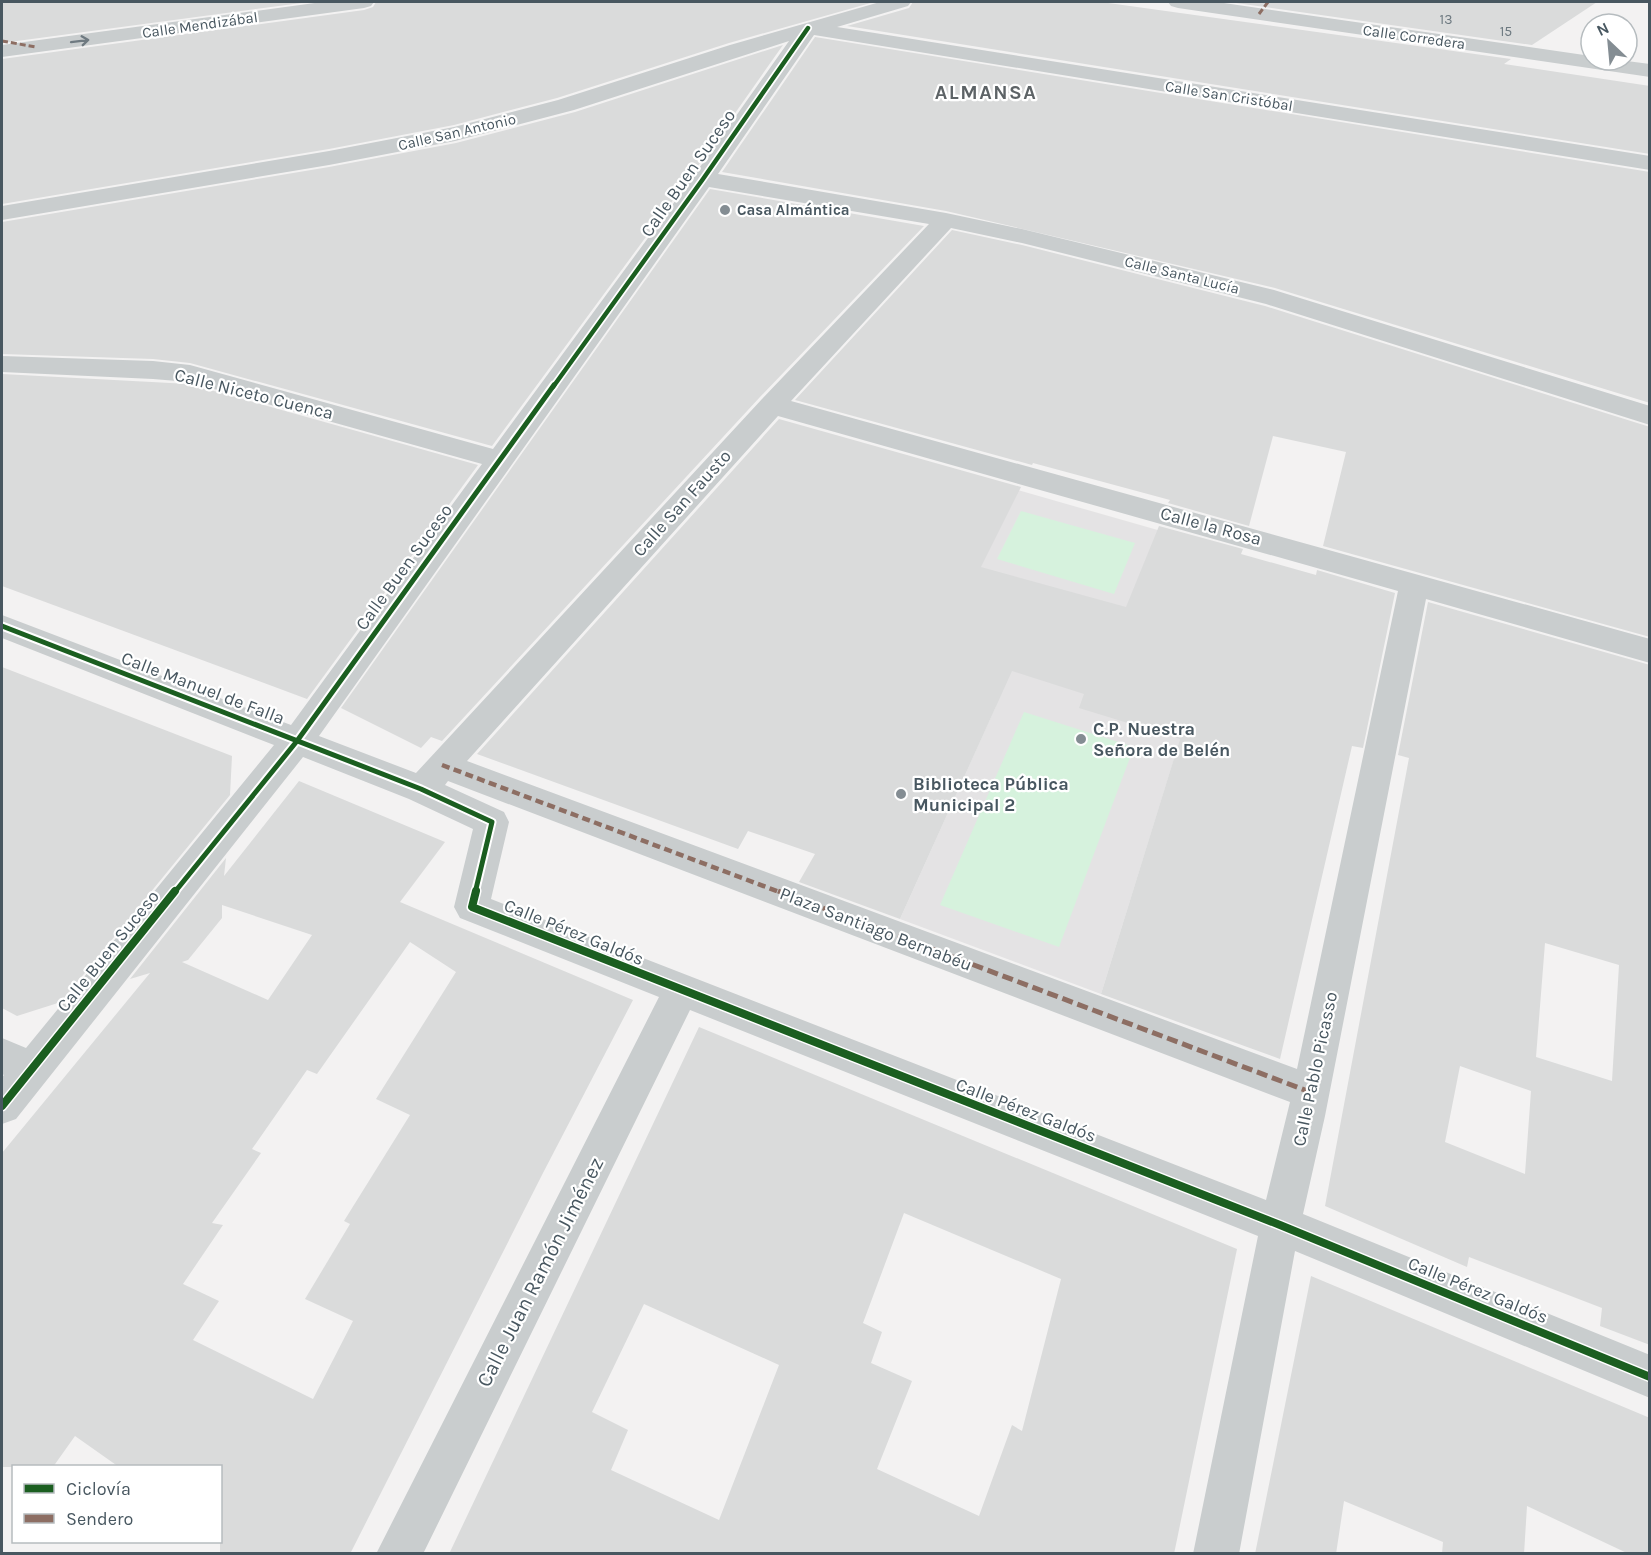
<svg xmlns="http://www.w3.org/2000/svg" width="1651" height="1555" font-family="Karla,sans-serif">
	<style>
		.education { fill: #e4e3e4 }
		.green { fill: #d6f2dd }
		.building { fill: #dadbdb; fill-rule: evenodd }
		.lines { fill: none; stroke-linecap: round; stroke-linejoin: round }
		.minor { fill: #c9cdce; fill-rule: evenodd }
		.quiet-far2 { stroke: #8d6e63; stroke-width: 3; stroke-dasharray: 6 3; stroke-linecap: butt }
		.quiet-far1 { stroke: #8d6e63; stroke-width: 4.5; stroke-dasharray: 8 4.5; stroke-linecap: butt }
		.quiet { stroke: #8d6e63; stroke-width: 5; stroke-dasharray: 11 5; stroke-linecap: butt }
		.cycleway-far2-casing { stroke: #fff; stroke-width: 8 }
		.cycleway-far1-casing { stroke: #fff; stroke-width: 9 }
		.cycleway-casing { stroke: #fff; stroke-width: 11 }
		.cycleway-far2 { stroke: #1b5e20; stroke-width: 4.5 }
		.cycleway-far1 { stroke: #1b5e20; stroke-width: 5 }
		.cycleway { stroke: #1b5e20; stroke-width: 8 }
		.oneway { stroke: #6f7a81 }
		.poi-dot { fill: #848d93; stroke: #fff; stroke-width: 2 }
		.labels { text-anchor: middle; stroke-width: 4.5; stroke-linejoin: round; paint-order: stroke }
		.far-number-label { font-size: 14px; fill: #6d7980 }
		.far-street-label { font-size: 15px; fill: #485760; stroke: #fff }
		.far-poi-label { font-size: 15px; font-weight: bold; fill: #485760; stroke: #fff; text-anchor: start }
		.street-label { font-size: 18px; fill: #485760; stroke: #fff }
		.poi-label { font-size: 18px; font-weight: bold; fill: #485760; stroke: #fff; text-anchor: start }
		.far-district-label { font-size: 20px; font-weight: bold; letter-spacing: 1.5px; fill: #5d6366; stroke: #fff }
		.near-street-label { font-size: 21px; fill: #485760; stroke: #fff }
	</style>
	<rect width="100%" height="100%" fill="#f3f2f2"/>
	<polygon class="education" points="937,467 1238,553 1101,994 900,919 996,706"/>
	<g class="green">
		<polygon points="1021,511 1135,543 1114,594 997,559"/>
		<polygon points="1024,712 1134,747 1059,947 940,905"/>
	</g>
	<g class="building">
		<polygon points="2,2 309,2 2,43"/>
		<polygon points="376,2 874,2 729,43 557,98 454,125 329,149 2,204 2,59 364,10 373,7"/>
		<polygon points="913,2 1101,2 1511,59 1504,64 1650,86 1650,154 847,26 909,8"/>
		<polygon points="1229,2 1597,2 1532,45"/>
		<polygon points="815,37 1650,172 1650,403 1275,288 946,211 722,172"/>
		<polygon points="783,45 693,173 492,446 190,363 153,359 2,354 2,222 329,167 456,143 575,112"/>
		<polygon points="710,189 924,226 760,397 442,741 431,737 421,748 341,708"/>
		<polygon points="952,230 1022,245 1265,306 1650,427 1650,637 1323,546 1346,452 1273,436 1249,526 1168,503 1170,500 1033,463 1032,465 795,400"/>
		<polygon points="2,374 189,384 478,465 307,699 2,586"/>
		<polygon points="779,419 1021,487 981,567 1126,607 1159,526 1243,549 1241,554 1316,575 1317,570 1395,593 1363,748 1352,746 1280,1059 1101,994 1180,739 1079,708 1084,694 1012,671 900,919 799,882 815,854 748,831 738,849 477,754"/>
		<path d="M1428 602 1650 665V1345L1600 1326 1602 1308 1469 1257 1467 1267 1325 1206 1409 758 1398 755ZM1545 943 1619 965 1612 1081 1536 1057ZM1460 1066 1531 1091 1525 1174 1445 1142Z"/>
		<polygon points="2,667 232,756 230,795 61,1002 17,1016 2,1008"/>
		<path d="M299 781 445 842 400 902 633 1000 543 1173 350 1554H220V1467H119L75 1436 53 1467H2V1153L150 973 130 979 226 858 224 876ZM222 905 312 935 268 1000 182 962 188 960 222 918ZM410 942 456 972 376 1099 410 1115 344 1221 350 1224 305 1299 353 1321 313 1399 193 1340 219 1301 183 1284 223 1225 212 1223 261 1153 252 1149 307 1070 317 1074Z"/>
		<path d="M699 1027 1237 1249 1174 1554H449ZM904 1213 1061 1279 1022 1431 1012 1425 979 1516 877 1469 912 1381 871 1363 882 1332 863 1323ZM644 1304 779 1365 719 1520 611 1470 628 1430 592 1412Z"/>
		<polygon points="1311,1276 1650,1418 1650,1554 1629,1554 1527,1506 1524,1554 1442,1554 1443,1542 1344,1501 1336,1554 1255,1554"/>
	</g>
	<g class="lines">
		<g class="minor">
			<polygon points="322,2 374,2 371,6 364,8 2,57 2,45"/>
			<path d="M880 2H911L908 6 837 27 1650 156V170L814 35 718 174 946 213 1022 229 1274 290 1650 406V425L1266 304 1022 243 951 228 791 401 1650 639V663L1426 599 1325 1116 1303 1214 1650 1355V1398L1295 1251 1239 1554H1193L1258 1236 690 1010 423 1554H376L659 997 460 918 454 907 473 829 409 799 303 757 16 1119 2 1124V1077L4 1075 2 1074V1038L26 1048 274 745 2 638V615L291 725 482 464 189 382 153 379 2 372V356L153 361 190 365 493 449 695 174 789 41 574 110 455 141 329 165 2 220V206L329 151 454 127 558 100 730 45ZM709 187 929 224 762 399 416 773 319 736ZM778 416 1398 591 1297 1069 467 761ZM448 781 1290 1102 1266 1200 491 899 509 822 504 812 445 785Z"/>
			<polygon points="1168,2 1217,2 1591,56 1591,60 1619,60 1650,64 1650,77 1178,8 1171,6"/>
		</g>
		<g class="quiet-far2">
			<polyline points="1259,14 1268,2"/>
			<polyline points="2,41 36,47"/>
		</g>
		<polyline class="quiet-far1" points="442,765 782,893"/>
		<polyline class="quiet" points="778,891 1310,1092"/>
		<g class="cycleway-far2-casing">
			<polyline id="cycleway-far2" points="553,387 703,179 808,28"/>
		</g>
		<g class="cycleway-far1-casing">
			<g id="cycleway-far1">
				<polyline points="2,626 421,789 492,822 475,893"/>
				<polyline points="174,893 297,741 554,385"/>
			</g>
		</g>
		<g class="cycleway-casing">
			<g id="cycleway">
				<polyline points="476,891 472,907 1280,1225 1650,1377"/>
				<polyline points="2,1106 175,891"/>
			</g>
		</g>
		<use href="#cycleway-far2" class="cycleway-far2"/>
		<use href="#cycleway-far1" class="cycleway-far1"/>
		<use href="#cycleway" class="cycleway"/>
	</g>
	<defs><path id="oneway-shaft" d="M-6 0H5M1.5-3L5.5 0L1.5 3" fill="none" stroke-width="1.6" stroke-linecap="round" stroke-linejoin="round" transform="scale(1.5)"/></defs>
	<use class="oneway" href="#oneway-shaft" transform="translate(80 41) rotate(-7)"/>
	<g class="poi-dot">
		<circle cx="725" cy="210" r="6"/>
		<circle cx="1081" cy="739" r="6"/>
		<circle cx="901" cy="794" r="6"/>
	</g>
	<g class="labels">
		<g class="far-number-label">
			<text x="1446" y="24">13</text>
			<text x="1506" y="36">15</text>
		</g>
		<g class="far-street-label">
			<text transform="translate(200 25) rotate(-8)" y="5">Calle Mendizábal</text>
			<text transform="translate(1414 37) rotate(8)" y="5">Calle Corredera</text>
			<text transform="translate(1229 96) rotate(9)" y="5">Calle San Cristóbal</text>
			<text transform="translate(457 132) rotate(-13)" y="5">Calle San Antonio</text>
			<text transform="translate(1182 275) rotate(14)" y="5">Calle Santa Lucía</text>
		</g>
		<g class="far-poi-label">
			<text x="737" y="215">Casa Almántica</text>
		</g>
		<g class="street-label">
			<text transform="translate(688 173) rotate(-55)" y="6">Calle Buen Suceso</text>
			<text transform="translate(254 394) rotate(14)" y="6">Calle Niceto Cuenca</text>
			<text transform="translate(682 503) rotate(-48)" y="6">Calle San Fausto</text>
			<text transform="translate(1211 526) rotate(15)" y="6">Calle la Rosa</text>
			<text transform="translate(404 567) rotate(-54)" y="6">Calle Buen Suceso</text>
			<text transform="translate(203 688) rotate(21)" y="6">Calle Manuel de Falla</text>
			<text transform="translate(876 929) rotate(21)" y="6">Plaza Santiago Bernabéu</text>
			<text transform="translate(574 932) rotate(22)" y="6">Calle Pérez Galdós</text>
			<text transform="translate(108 951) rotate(-51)" y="6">Calle Buen Suceso</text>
			<text transform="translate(1315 1069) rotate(-78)" y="6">Calle Pablo Picasso</text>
			<text transform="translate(1026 1110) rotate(21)" y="6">Calle Pérez Galdós</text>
			<text transform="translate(1478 1290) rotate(22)" y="6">Calle Pérez Galdós</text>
		</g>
		<g class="poi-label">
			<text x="1093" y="735">C.P. Nuestra<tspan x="1093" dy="21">Señora de Belén</tspan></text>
			<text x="913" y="790">Biblioteca Pública<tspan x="913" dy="21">Municipal 2</tspan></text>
		</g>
		<g class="far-district-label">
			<text x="986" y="99">ALMANSA</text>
		</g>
		<g class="near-street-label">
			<text transform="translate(540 1272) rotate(-63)" y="7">Calle Juan Ramón Jiménez</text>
		</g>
	</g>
	<rect width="1651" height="1555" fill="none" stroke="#485760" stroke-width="6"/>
	<rect x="12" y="1465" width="210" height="78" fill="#ffffff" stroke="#b6bcbf" stroke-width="1.5"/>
	<rect x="24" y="1484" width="30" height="9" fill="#1b5e20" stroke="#b6bcbf" stroke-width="1.5"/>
	<text x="66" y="1495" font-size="18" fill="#485760">Ciclovía</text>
	<rect x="24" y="1514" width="30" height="9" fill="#8d6e63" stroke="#b6bcbf" stroke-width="1.5"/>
	<text x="66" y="1525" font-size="18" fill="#485760">Sendero</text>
	<g transform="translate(1609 42) rotate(334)"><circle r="28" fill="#ffffff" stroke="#b6bcbf" stroke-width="1.5"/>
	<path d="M0-4.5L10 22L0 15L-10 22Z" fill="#848d93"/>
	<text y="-9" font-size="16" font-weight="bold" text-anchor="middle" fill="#485760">N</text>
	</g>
</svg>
